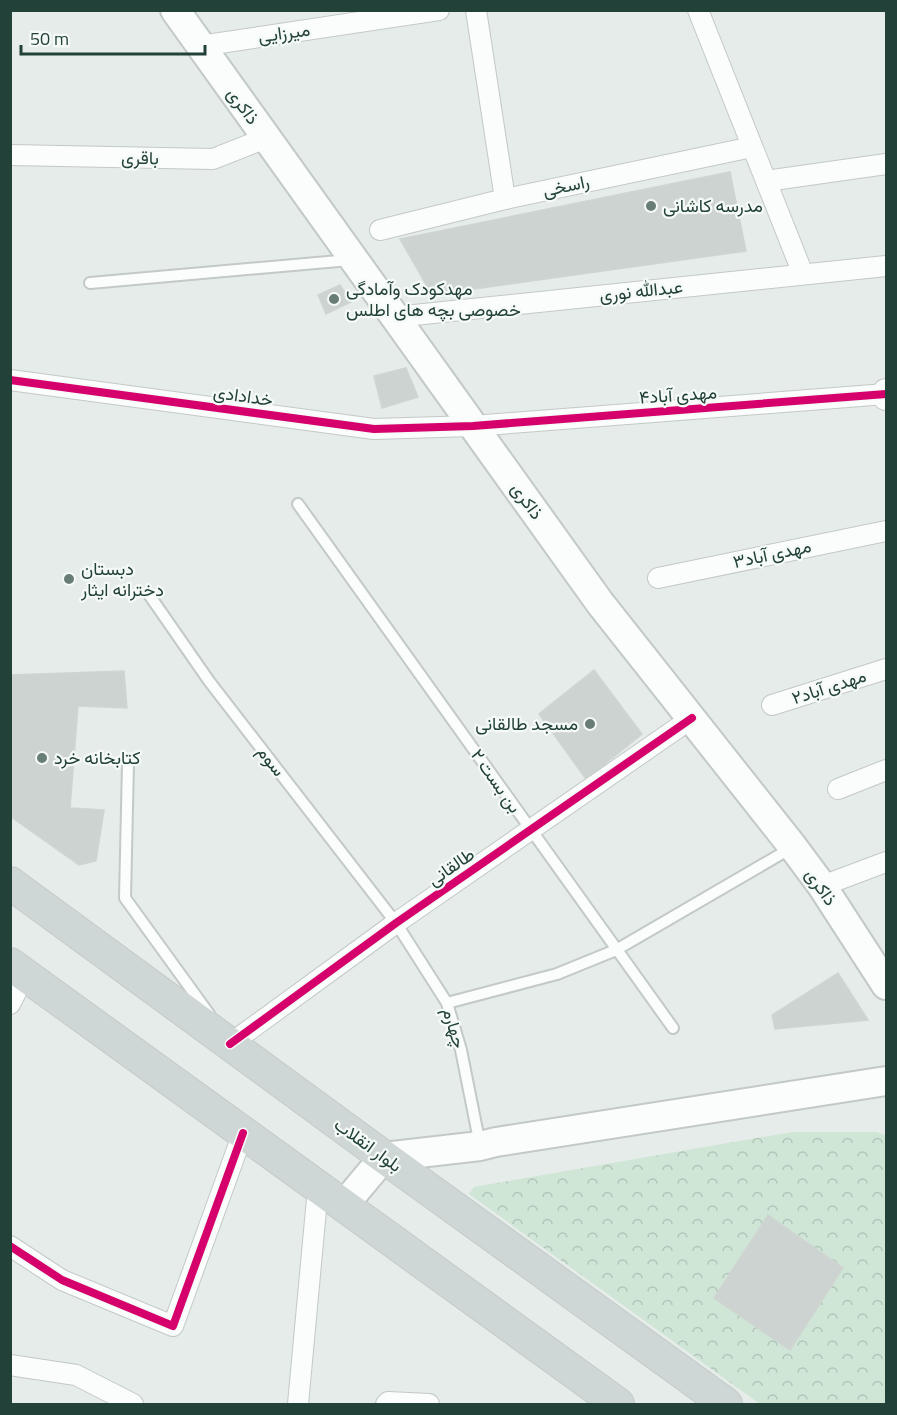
<svg xmlns="http://www.w3.org/2000/svg" width="897" height="1415" font-family="'Titillium Web',Vazirmatn,sans-serif">
	<style>
		.forest { fill: url(#forest-crowns) }
		.building { fill: #cdd3d0; stroke: #cfd5d2; stroke-width: 1.5 }
		.lines { fill: none; stroke-linecap: round; stroke-linejoin: round }
		.service-casing { stroke: #c3c9c6; stroke-width: 14 }
		.minor-casing { stroke: #c3c9c6; stroke-width: 22 }
		.tertiary-casing { stroke: #c3c9c6; stroke-width: 28 }
		.secondary-casing { stroke: #c2c9c6; stroke-width: 32 }
		.primary-casing { stroke: #c2cbc8; stroke-width: 34 }
		.service { stroke: #fbfcfc; stroke-width: 10 }
		.minor { stroke: #fbfcfc; stroke-width: 20 }
		.tertiary { stroke: #fbfcfc; stroke-width: 26 }
		.secondary { stroke: #fbfcfc; stroke-width: 28 }
		.primary { stroke: #ced7d5; stroke-width: 32 }
		.cycleway-casing { stroke: #f5faf7; stroke-width: 11 }
		.cycleway { stroke: #d6006c; stroke-width: 8 }
		.poi-dot { fill: #677d76; stroke: #f5faf7; stroke-width: 2 }
		.labels { text-anchor: middle; stroke-width: 4.5; stroke-linejoin: round; paint-order: stroke }
		.street-label { font-size: 18px; fill: #224138; stroke: #f5faf7 }
		.poi-label { font-size: 18px; fill: #224138; stroke: #f5faf7; text-anchor: start }
	</style>
	<defs>
		<pattern id="forest-crowns" width="20" height="18" patternUnits="userSpaceOnUse" patternTransform="scale(1.5)"><rect width="20" height="18" fill="#cfe5d5"/><path d="M2 6a3 3 0 1 1 6 0M12 15a3 3 0 1 1 6 0" fill="none" stroke="#b1c6b8"/></pattern>
	</defs>
	<rect width="100%" height="100%" fill="#e6ece9"/>
	<polygon class="forest" points="792,1132 877,1132 886,1136 886,1404 760,1404 469,1194 474,1187"/>
	<g class="building">
		<polygon points="730,172 746,251 432,295 400,239"/>
		<polygon points="340,285 351,302 326,314 318,295"/>
		<polygon points="406,368 418,397 382,408 374,376"/>
		<polygon points="594,670 642,734 586,779 539,714"/>
		<polygon points="124,671 127,708 78,706 70,808 104,810 96,861 79,865 10,816 10,675"/>
		<polygon points="838,973 868,1020 775,1029 772,1015"/>
		<polygon points="768,1215 843,1268 790,1350 714,1298"/>
	</g>
	<g class="lines">
		<g class="service-casing">
			<g id="service">
				<polyline points="90,283 350,260"/>
				<polyline points="298,504 673,1028"/>
				<polyline points="150,596 209,681 396,923 447,1003 461,1050 480,1145"/>
				<polyline points="128,763 125,898 209,1014"/>
				<polyline points="447,1003 557,974 616,950 793,847"/>
			</g>
		</g>
		<g class="minor-casing">
			<g id="minor">
				<polyline points="476,10 505,199"/>
				<polyline points="698,10 803,274"/>
				<polyline points="200,46 439,10"/>
				<polyline points="10,155 213,159 266,138"/>
				<polyline points="766,181 886,164"/>
				<polyline points="380,230 505,199 752,147"/>
				<polyline points="395,317 886,266"/>
				<polyline points="10,380 374,429 473,426 886,394"/>
				<polyline points="658,578 886,531"/>
				<polyline points="772,705 886,669"/>
				<polyline points="838,789 886,770"/>
				<polyline points="822,886 886,862"/>
				<polyline points="10,1004 25,975"/>
				<polyline points="230,1044 396,923 692,718"/>
				<polyline points="10,1246 62,1280 173,1326 243,1133"/>
				<polyline points="10,1365 76,1375 133,1404"/>
				<polyline points="298,1404 318,1188"/>
				<polyline points="386,1404 388,1402 429,1404"/>
			</g>
		</g>
		<g class="tertiary-casing">
			<polyline id="tertiary" points="886,392 886,397"/>
		</g>
		<g class="secondary-casing">
			<g id="secondary">
				<polyline points="175,10 600,603 793,847 822,886 886,985"/>
				<polyline points="343,1206 384,1157 480,1146 496,1142 886,1081"/>
			</g>
		</g>
		<g class="primary-casing">
			<g id="primary">
				<polyline points="10,883 384,1157 726,1404"/>
				<polyline points="10,964 618,1404"/>
			</g>
		</g>
		<use href="#service" class="service"/>
		<use href="#minor" class="minor"/>
		<use href="#tertiary" class="tertiary"/>
		<use href="#secondary" class="secondary"/>
		<use href="#primary" class="primary"/>
		<g class="cycleway-casing">
			<g id="cycleway">
				<polyline points="10,380 374,429 473,426 886,394"/>
				<polyline points="230,1044 396,923 692,718"/>
				<polyline points="10,1246 62,1280 173,1326 243,1133"/>
			</g>
		</g>
		<use href="#cycleway" class="cycleway"/>
	</g>
	<g class="poi-dot">
		<circle cx="651" cy="206" r="6"/>
		<circle cx="334" cy="299" r="6"/>
		<circle cx="69" cy="579" r="6"/>
		<circle cx="590" cy="724" r="6"/>
		<circle cx="42" cy="758" r="6"/>
	</g>
	<g class="labels">
		<g class="street-label">
			<text transform="translate(284 33) rotate(-8)" y="6">میرزایی</text>
			<text transform="translate(243 106) rotate(54)" y="6">ذاکری</text>
			<text transform="translate(140 158) rotate(1)" y="6">باقری</text>
			<text transform="translate(566 186) rotate(-12)" y="6">راسخی</text>
			<text transform="translate(641 291) rotate(-6)" y="6">عبدالله نوری</text>
			<text transform="translate(678 395) rotate(-4)" y="6">مهدی آباد۴</text>
			<text transform="translate(243 396) rotate(8)" y="6">خدادادی</text>
			<text transform="translate(527 501) rotate(54)" y="6">ذاکری</text>
			<text transform="translate(772 554) rotate(-12)" y="6">مهدی آباد۳</text>
			<text transform="translate(829 687) rotate(-18)" y="6">مهدی آباد۲</text>
			<text transform="translate(271 761) rotate(52)" y="6">سوم</text>
			<text transform="translate(496 781) rotate(55)" y="6">بن بست ۲</text>
			<text transform="translate(451 867) rotate(-35)" y="6">طالقانی</text>
			<text transform="translate(821 887) rotate(55)" y="6">ذاکری</text>
			<text transform="translate(454 1028) rotate(73)" y="6">چهارم</text>
			<text transform="translate(368 1145) rotate(36)" y="6">بلوار انقلاب</text>
		</g>
		<g class="poi-label">
			<text x="663" y="212">مدرسه کاشانی</text>
			<text x="346" y="295">مهدکودک وآمادگی<tspan x="346" dy="21">خصوصی بچه های اطلس</tspan></text>
			<text x="81" y="575">دبستان<tspan x="81" dy="21">دخترانه ایثار</tspan></text>
			<text x="578" y="730" text-anchor="end">مسجد طالقانی</text>
			<text x="54" y="764">کتابخانه خرد</text>
		</g>
	</g>
	<rect width="897" height="1415" fill="none" stroke="#224138" stroke-width="24"/>
	<path d="M21 45v9h184v-9" fill="none" stroke="#224138" stroke-width="3"/>
	<text x="30" y="45" font-size="18" fill="#224138" stroke="#f5faf7" stroke-width="4.5" paint-order="stroke">50 m</text>
</svg>
